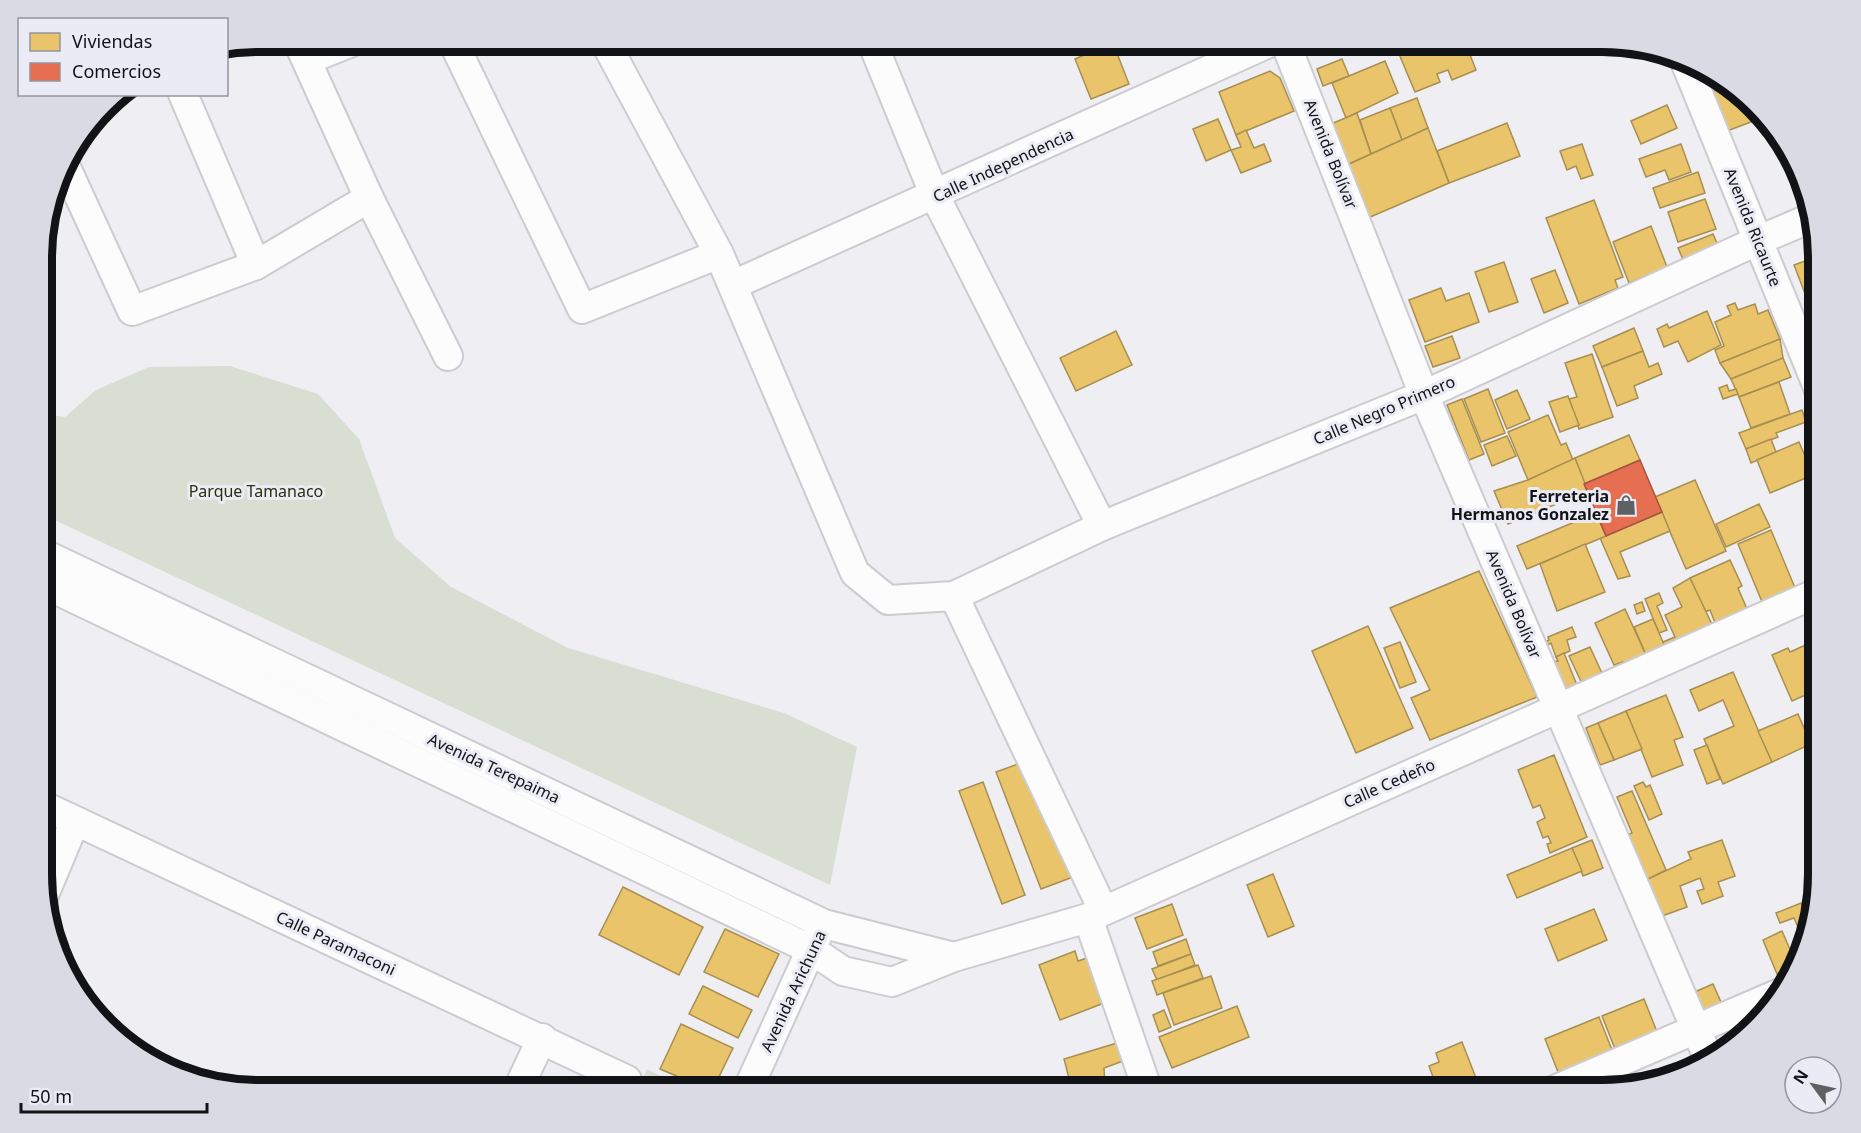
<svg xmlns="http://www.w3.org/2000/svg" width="1861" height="1133" font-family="'Noto Sans',sans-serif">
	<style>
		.green { fill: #d8ded1 }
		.homes { fill: #e9c46a; stroke: #a88f51; stroke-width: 1.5 }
		.shops { fill: #e76f51; stroke: #a7533f; stroke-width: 1.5 }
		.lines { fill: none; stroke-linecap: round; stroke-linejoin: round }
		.minor-casing { stroke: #ccccd0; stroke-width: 32 }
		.minor { stroke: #fcfcfd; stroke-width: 28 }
		.labels { text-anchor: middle; stroke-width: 6; stroke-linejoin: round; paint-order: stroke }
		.street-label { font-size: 16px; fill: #121316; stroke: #ebebf6 }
		.park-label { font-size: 16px; fill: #273207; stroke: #ebebf6 }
		.poi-label { font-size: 16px; font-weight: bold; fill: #121316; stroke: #ebebf6; text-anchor: end }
		.rim { fill: none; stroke: #121316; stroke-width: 8 }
	</style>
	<rect width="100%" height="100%" fill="#eeeef3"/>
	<g class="green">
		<polygon points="230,366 318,394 359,439 395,538 451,587 568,648 784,713 857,747 830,885 44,515 44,414 65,417 96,390 149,367"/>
		<polygon points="647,1069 691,1091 637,1091"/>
	</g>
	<g class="homes">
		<polygon points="1394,42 1465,42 1476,70 1452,80 1448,70 1437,74 1440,82 1415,92"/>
		<polygon points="1113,43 1129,84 1091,99 1075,59"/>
		<polygon points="1342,59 1349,76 1323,86 1317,69"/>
		<polygon points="1385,61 1398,93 1346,118 1332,83"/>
		<polygon points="1703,69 1711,71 1717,77 1707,81"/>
		<polygon points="1270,71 1280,78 1294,111 1236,135 1219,92"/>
		<polygon points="1726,86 1759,119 1727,131 1713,91"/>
		<polygon points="1417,98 1428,128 1402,140 1390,108"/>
		<polygon points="1667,105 1677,128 1641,144 1631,121"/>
		<polygon points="1390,108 1402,140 1371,154 1360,120"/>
		<polygon points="1357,113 1371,154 1347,165 1331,124"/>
		<polygon points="1218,119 1231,150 1206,161 1193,129"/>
		<polygon points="1507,123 1520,156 1449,183 1437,151"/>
		<polygon points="1428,128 1449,183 1368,218 1347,165"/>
		<polygon points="1246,130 1254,148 1264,144 1271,161 1241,173 1231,150 1241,147 1236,135"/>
		<polygon points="1582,144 1593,175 1581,179 1576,166 1567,170 1560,151"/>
		<polygon points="1681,144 1691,172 1669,180 1665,170 1646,177 1639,159"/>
		<polygon points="1698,172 1705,193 1660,208 1653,188"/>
		<polygon points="1705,199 1716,229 1678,242 1668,212"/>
		<polygon points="1594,200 1623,277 1615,280 1618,288 1579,304 1546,218"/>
		<polygon points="1651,226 1667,267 1629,283 1613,242"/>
		<polygon points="1713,234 1720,250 1685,264 1678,248"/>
		<polygon points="1819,256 1819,300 1809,304 1794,265"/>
		<polygon points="1504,262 1518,302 1489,312 1475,272"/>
		<polygon points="1555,270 1568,303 1544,313 1531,279"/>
		<polygon points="1441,288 1446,301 1469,293 1479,322 1425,342 1409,300"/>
		<polygon points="1735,303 1738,310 1755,304 1758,314 1768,310 1780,339 1720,363 1715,350 1724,346 1715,322 1731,315 1727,306"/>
		<polygon points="1707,311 1721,345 1688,362 1678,341 1664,347 1657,329 1667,324 1669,328"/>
		<polygon points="1634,328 1643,351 1602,367 1593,346"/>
		<polygon points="1116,331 1132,365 1076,391 1060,358"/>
		<polygon points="1452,336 1460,358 1433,367 1425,346"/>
		<polygon points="1780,339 1783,358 1731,379 1720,363"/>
		<polygon points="1643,351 1649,367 1658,363 1662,374 1634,386 1638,398 1617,406 1602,367"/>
		<polygon points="1592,354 1613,417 1579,429 1569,399 1577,397 1565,363"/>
		<polygon points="1783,358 1791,377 1739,397 1731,379"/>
		<polygon points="1779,382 1790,414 1751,428 1739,397"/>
		<polygon points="1727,385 1729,391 1736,389 1738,394 1723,399 1719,388"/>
		<polygon points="1488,389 1505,433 1481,442 1464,399"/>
		<polygon points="1517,390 1530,419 1507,429 1495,400"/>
		<polygon points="1568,396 1579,425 1560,432 1549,402"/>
		<polygon points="1462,399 1484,454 1469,460 1447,405"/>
		<polygon points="1802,410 1806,422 1776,433 1778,437 1746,449 1739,433"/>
		<polygon points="1548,415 1561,445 1566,443 1573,460 1528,480 1508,432"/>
		<polygon points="1629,435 1640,460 1584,484 1575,458"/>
		<polygon points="1507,436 1516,456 1492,466 1484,445"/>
		<polygon points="1771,439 1776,452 1751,463 1746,449"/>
		<polygon points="1799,442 1813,475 1770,493 1757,460"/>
		<polygon points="1819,447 1819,489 1804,453"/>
		<polygon points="1575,458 1588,491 1508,524 1494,491 1528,480"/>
		<polygon points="1695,480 1726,551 1686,569 1655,497"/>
		<polygon points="1759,504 1770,527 1726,547 1716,524"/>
		<polygon points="1662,512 1670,531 1620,552 1630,576 1618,579 1600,538"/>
		<polygon points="1596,513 1606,536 1527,569 1517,546"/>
		<polygon points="1771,530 1798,595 1765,609 1738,544"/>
		<polygon points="1585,544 1605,592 1557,611 1540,564"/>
		<polygon points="1730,560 1742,586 1738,588 1747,609 1717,628 1710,610 1704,612 1690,578"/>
		<polygon points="1479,571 1537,697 1430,740 1411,698 1430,690 1390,608"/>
		<polygon points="1690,578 1717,635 1670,656 1663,642 1675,637 1665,615 1682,607 1673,588"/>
		<polygon points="1659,593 1663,603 1657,606 1667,630 1659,633 1645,599"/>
		<polygon points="1642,602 1645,611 1637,614 1634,605"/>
		<polygon points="1625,609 1647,657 1625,667 1623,662 1614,665 1595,623"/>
		<polygon points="1653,619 1666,649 1647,657 1634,627"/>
		<polygon points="1368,626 1413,728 1356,753 1312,651"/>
		<polygon points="1572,627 1576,637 1567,640 1570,651 1556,657 1551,643 1546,646 1544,642 1549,640 1548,637"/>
		<polygon points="1819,639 1819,689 1792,701 1772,655 1788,648 1790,652"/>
		<polygon points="1400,642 1416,682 1400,688 1384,648"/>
		<polygon points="1590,647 1605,680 1585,690 1569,656"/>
		<polygon points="1564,653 1581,695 1563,690 1566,689 1558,670 1552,672 1553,662 1558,661 1556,657"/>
		<polygon points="1733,672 1772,762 1723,784 1704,739 1734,726 1723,700 1699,711 1690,690"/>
		<polygon points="1666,695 1683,737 1674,740 1683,765 1652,777 1626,711"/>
		<polygon points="1626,711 1642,749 1614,760 1598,723"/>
		<polygon points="1798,714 1811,744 1772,762 1758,731"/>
		<polygon points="1598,723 1614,760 1600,765 1586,728"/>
		<polygon points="1707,745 1720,779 1707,784 1694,750"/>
		<polygon points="1554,755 1587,837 1550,853 1547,844 1551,843 1548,836 1543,838 1537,822 1545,818 1540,805 1533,808 1518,770"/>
		<polygon points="1029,760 1073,877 1041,889 996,772"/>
		<polygon points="983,782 1025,895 1002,904 959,791"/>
		<polygon points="1643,782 1646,787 1650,785 1662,814 1649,820 1634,786"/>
		<polygon points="1632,791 1666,870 1646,880 1627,835 1632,833 1617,797"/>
		<polygon points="1592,840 1603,868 1583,876 1572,848"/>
		<polygon points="1722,840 1735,876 1718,882 1723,896 1702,904 1697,891 1704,889 1700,878 1680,886 1687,907 1662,916 1646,880 1691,859 1688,852"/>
		<polygon points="1572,848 1582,871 1517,898 1507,875"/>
		<polygon points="1273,874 1294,926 1268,937 1247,885"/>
		<polygon points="623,887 703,927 679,975 599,935"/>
		<polygon points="1801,903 1809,921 1806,929 1800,932 1794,918 1780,923 1776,913"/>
		<polygon points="1172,904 1183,935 1147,949 1135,918"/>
		<polygon points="1594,909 1607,940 1558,961 1545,929"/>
		<polygon points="725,929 779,954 758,997 704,972"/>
		<polygon points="1782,931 1796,963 1795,966 1777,974 1763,940"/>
		<polygon points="1186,939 1191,954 1158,966 1153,952"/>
		<polygon points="1075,951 1078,961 1087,958 1104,1003 1060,1020 1039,965"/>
		<polygon points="1191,954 1195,965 1157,980 1152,969"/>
		<polygon points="1198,965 1203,978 1157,995 1152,981"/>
		<polygon points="1211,976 1222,1008 1174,1025 1163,993"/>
		<polygon points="1713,984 1725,1011 1702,1021 1690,994"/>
		<polygon points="703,986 752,1010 738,1038 689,1014"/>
		<polygon points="1644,999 1659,1037 1617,1054 1602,1016"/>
		<polygon points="1237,1006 1249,1037 1172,1068 1159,1037"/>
		<polygon points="1164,1010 1171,1027 1159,1032 1153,1015"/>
		<polygon points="1599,1017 1614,1055 1560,1077 1545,1039"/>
		<polygon points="681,1024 733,1048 712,1091 660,1069"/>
		<polygon points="1462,1042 1481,1091 1438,1091 1429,1066 1439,1062 1436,1053"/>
		<polygon points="1117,1043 1123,1061 1104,1068 1105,1087 1072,1090 1064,1059"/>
	</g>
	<polygon class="shops" points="1640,460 1662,512 1606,536 1584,484"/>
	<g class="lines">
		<g class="minor-casing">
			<g id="minor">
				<polyline points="298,42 369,198"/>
				<polyline points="453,42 582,309 719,254"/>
				<polyline points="605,42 719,254 855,573 888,600 954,596 1102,526 1424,395 1759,240 1811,218"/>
				<polyline points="872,42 935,196 1102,526"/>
				<polyline points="1285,42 1424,395 1710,1062"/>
				<polyline points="307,60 352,42"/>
				<polyline points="1686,64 1819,390"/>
				<polyline points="183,94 256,265"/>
				<polyline points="64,163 132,311 256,265 369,198 448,356"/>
				<polyline points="733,285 1271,42"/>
				<polyline points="44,554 824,924 954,957"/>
				<polyline points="44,584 810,949 843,971 892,982 954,957 1088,918 1819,592"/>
				<polyline points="954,596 1103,910"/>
				<polyline points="44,806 627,1080"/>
				<polyline points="44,895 75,821"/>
				<polyline points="1088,918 1148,1091"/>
				<polyline points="517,1091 542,1038"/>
				<polyline points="747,1091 818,934"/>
				<polyline points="1552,1091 1780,993"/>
			</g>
		</g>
		<use href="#minor" class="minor"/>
	</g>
	<defs>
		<g id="shop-bare" transform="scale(1.62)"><path d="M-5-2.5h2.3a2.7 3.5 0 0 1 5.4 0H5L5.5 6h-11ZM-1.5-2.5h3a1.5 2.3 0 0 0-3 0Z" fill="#5f6063" stroke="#ebebf6" stroke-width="2.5" paint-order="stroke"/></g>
	</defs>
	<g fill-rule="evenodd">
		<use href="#shop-bare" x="1626" y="505"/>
	</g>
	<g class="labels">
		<g class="street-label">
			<text transform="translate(1331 154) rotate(68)" y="6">Avenida Bolívar</text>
			<text transform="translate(1003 165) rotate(-25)" y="6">Calle Independencia</text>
			<text transform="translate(1753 227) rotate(68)" y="6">Avenida Ricaurte</text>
			<text transform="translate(1384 410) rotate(-23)" y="6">Calle Negro Primero</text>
			<text transform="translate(1514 604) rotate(67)" y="6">Avenida Bolívar</text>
			<text transform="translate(494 768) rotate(25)" y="6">Avenida Terepaima</text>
			<text transform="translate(1389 783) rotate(-24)" y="6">Calle Cedeño</text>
			<text transform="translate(336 943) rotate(25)" y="6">Calle Paramaconi</text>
			<text transform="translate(793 991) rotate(-65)" y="6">Avenida Arichuna</text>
		</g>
		<g class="park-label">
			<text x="256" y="497">Parque Tamanaco</text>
		</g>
		<g class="poi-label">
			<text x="1609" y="502">Ferreteria<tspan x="1609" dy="18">Hermanos Gonzalez</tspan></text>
		</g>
	</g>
	<path d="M0 0H1861V1133H0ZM258 52H1602A206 206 0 0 1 1808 258V874A206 206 0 0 1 1602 1080H258A206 206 0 0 1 52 874V258A206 206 0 0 1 258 52Z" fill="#dadae4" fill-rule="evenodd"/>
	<path class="rim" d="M258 52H1602A206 206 0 0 1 1808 258V874A206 206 0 0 1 1602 1080H258A206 206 0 0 1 52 874V258A206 206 0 0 1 258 52Z"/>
	<rect x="18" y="18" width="210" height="78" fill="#ebebf6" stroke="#94959c" stroke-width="1.5"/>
	<rect x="30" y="33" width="30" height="18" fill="#e9c46a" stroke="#94959c" stroke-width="1.5"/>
	<text x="72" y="48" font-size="18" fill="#121316">Viviendas</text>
	<rect x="30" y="63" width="30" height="18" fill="#e76f51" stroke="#94959c" stroke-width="1.5"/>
	<text x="72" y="78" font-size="18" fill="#121316">Comercios</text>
	<g transform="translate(1813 1085) rotate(303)"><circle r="28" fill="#ebebf6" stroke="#94959c" stroke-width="1.5"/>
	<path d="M0-4.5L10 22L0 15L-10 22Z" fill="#5f6063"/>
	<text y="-9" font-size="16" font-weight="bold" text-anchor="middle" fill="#121316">N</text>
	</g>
	<path d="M21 1103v9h186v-9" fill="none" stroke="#121316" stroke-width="3"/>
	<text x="30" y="1103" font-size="18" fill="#121316" stroke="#ebebf6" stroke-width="4.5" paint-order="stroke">50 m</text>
</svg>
